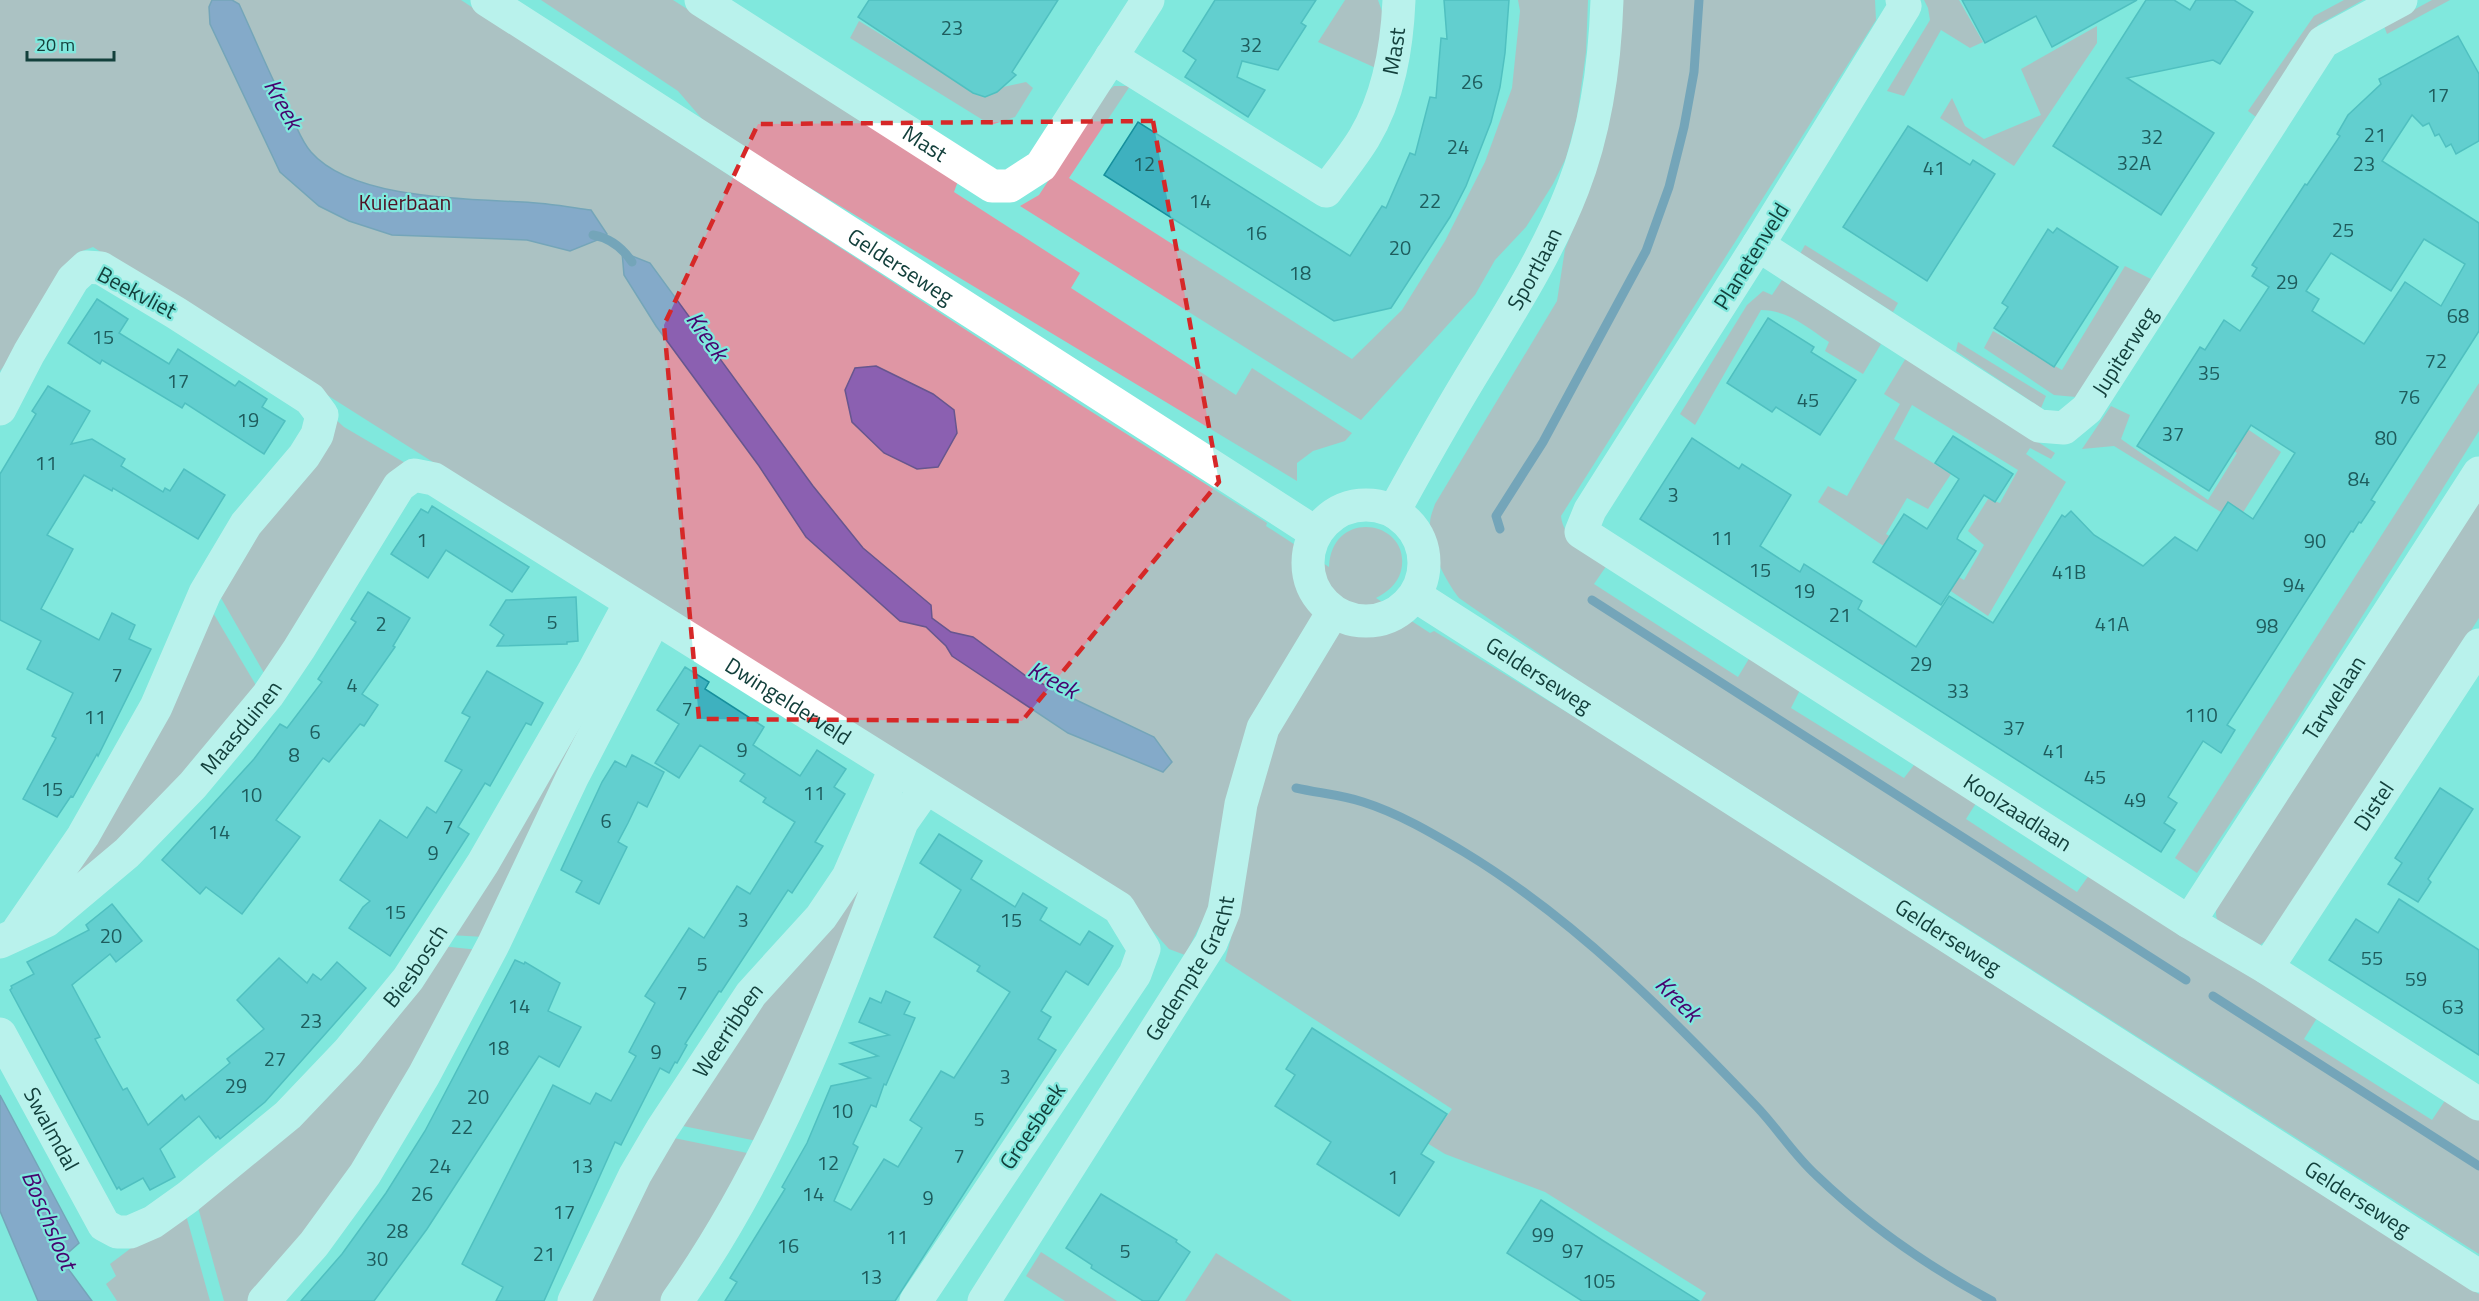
<svg xmlns="http://www.w3.org/2000/svg" width="2479" height="1301" font-family="'Titillium Web',sans-serif">
	<style>
		.green { fill: #df96a4; fill-rule: evenodd }
		.water { fill: #8b60b1; stroke: #67568e; stroke-width: 1.5 }
		.lines { fill: none; stroke-linecap: round; stroke-linejoin: round }
		.stream { stroke: #67568e; stroke-width: 9 }
		.building { fill: #3eb1bf; stroke: #16909d; stroke-width: 1.5; fill-rule: evenodd }
		.street { stroke: #fff; stroke-width: 33 }
		.secondary { stroke: #fff; stroke-width: 33 }
		.marked { fill: none; stroke: #d62828; stroke-width: 4.5; stroke-dasharray: 12 8; stroke-linejoin: round }
		.labels { text-anchor: middle; stroke-width: 4.5; stroke-linejoin: round; paint-order: stroke }
		.number-label { font-size: 20px; fill: #1e5c5d }
		.street-label { font-size: 22px; fill: #13403c; stroke: #80e8dd }
		.park-label { font-size: 22px; fill: #501124; stroke: #80e8dd }
		.water-label { font-size: 24px; font-style: italic; fill: #47046e; stroke: #80e8dd }
	</style>
	<rect width="100%" height="100%" fill="#80e8dd"/>
	<g class="green">
		<path d="M0 0H461L1084 407 1267 523 1266 526 1329 567C1332 506 1413 521 1401 571 1397 585 1387 592 1376 598L1430 633 1434 631 1665 772 1972 971 2479 1294V1301H1701L1706 1293 1545 1192 1445 1154 1427 1143 1452 1109 1225 961 1231 938 1203 920 1185 955 1169 949 1125 900 93 247 77 253 30 333 0 371Z"/>
		<polygon points="541,0 673,0 958,181 954,192 1080,273 1071,288 1236,395 1252,368 1352,433 1345,441 1313,451 1297,463 1297,481 709,127 678,91"/>
		<polygon points="1345,0 1378,0 1383,14 1378,69 1318,42"/>
		<polygon points="1518,0 1588,0 1586,52 1577,117 1566,158 1553,184 1526,227 1495,260 1475,295 1361,420 1020,206 1039,195 1106,93 1114,86 1130,86 1069,178 1352,359 1402,310 1445,241 1485,162 1512,88 1520,11"/>
		<path d="M1621 0H1875L1876 20 1561 516C1563 540 1590 552 1607 565L1594 584 1738 677 1750 657 1801 688 1791 708 1904 778 1917 761 1978 800 1966 819 2077 892 2092 871 2317 1018 2304 1039 2432 1120 2446 1099 2479 1120V1254L1580 682 1459 598C1444 578 1429 549 1430 523 1430 517 1433 510 1435 504L1557 301 1565 249 1579 214Z"/>
		<polygon points="1924,0 1959,0 1983,42 1970,48 1941,30 1904,96 1887,91 1930,20 1928,8"/>
		<polygon points="2344,0 2363,0 2318,25 2256,117 2248,111 2314,16"/>
		<polygon points="2432,0 2450,0 2387,34 2384,26"/>
		<polygon points="859,21 976,93 1026,82 1033,88 1015,117 991,125 850,38"/>
		<polygon points="2097,26 2097,43 2014,166 1940,118 1952,98 1965,126 1984,139 2041,115 2021,69"/>
		<polygon points="1805,245 1898,303 1893,312 1800,254"/>
		<polygon points="2125,266 2153,280 2076,397 2054,395 1984,348 1993,331 2062,370"/>
		<path d="M1782 280 1881 344 1863 374 1825 351 1829 342C1808 328 1788 310 1761 310L1695 425 1680 414 1747 305 1763 291 1772 295Z"/>
		<polygon points="1958,342 2046,396 2041,408 1956,351"/>
		<path d="M1906 358 2055 453 2051 459 2030 448 2026 454 2066 482 1988 616 1818 502 1828 486 1847 496 1900 404 1884 394ZM1912 405 2018 470 2000 503 1988 499 1968 531 1984 545 1964 580 1886 534 1907 498 1928 509 1951 474 1894 439Z"/>
		<polygon points="2479,383 2479,431 2259,780 2197,873 2175,858"/>
		<polygon points="2211,404 2281,452 2237,522 2114,446 2082,449 2111,406 2130,415 2121,439 2208,500 2237,453 2200,423"/>
		<polygon points="334,418 344,427 412,467 268,680 217,591"/>
		<path d="M2479 499V618L2276 933 2260 945C2245 943 2215 932 2216 912 2216 908 2219 902 2221 898Z"/>
		<polygon points="209,606 260,692 159,810 47,899"/>
		<polygon points="614,652 485,937 449,935"/>
		<polygon points="893,809 762,1142 678,1125"/>
		<polygon points="441,946 479,950 382,1133 253,1301 224,1301 196,1200"/>
		<polygon points="669,1137 757,1155 669,1301 585,1301"/>
		<polygon points="184,1208 210,1301 117,1301 106,1284 116,1276 110,1264"/>
		<polygon points="1041,1252 1117,1301 1065,1301 1026,1276"/>
		<polygon points="1216,1253 1292,1301 1185,1301"/>
	</g>
	<g class="water">
		<path d="M212 0H232L239 4C257 43 273 83 293 120 298 130 303 143 311 152 352 199 464 199 523 202 546 203 569 207 591 210L607 234 605 237 570 251 527 240 392 235 349 221 319 206 280 172 210 24 209 7Z"/>
		<polygon points="622,252 650,263 813,486 863,548 931,605 932,618 951,632 973,637 1026,676 1154,737 1172,762 1163,772 1068,733 952,656 946,646 926,627 900,621 806,537 759,466 656,326 624,275"/>
		<polygon points="876,366 933,394 954,410 957,433 938,467 917,469 884,453 852,422 845,390 855,368"/>
		<polygon points="0,1095 79,1243 61,1259 92,1301 38,1301 0,1211"/>
	</g>
	<g class="lines">
		<g class="stream">
			<path d="M593 235C610 238 622 247 632 262"/>
			<polyline points="1500,529 1496,516 1543,442 1646,251 1669,187 1684,127 1694,72 1699,0"/>
			<polyline points="1592,600 2186,980"/>
			<path d="M1296 788C1318 793 1342 795 1363 802 1398 813 1432 833 1464 852 1576 920 1667 1013 1757 1107 1777 1128 1794 1155 1816 1175 1868 1225 1929 1267 1992 1301"/>
			<polyline points="2213,996 2479,1166"/>
		</g>
	</g>
	<g class="building">
		<polygon points="869,0 1058,0 1012,72 1016,75 997,92 985,97 973,93 858,17"/>
		<polygon points="1215,0 1316,0 1301,23 1306,26 1278,70 1242,61 1237,77 1265,90 1248,117 1185,77 1196,60 1183,51"/>
		<polygon points="1444,0 1509,0 1505,53 1500,87 1491,122 1466,186 1450,217 1391,308 1334,321 1104,175 1138,122 1350,256 1382,206 1386,208 1410,153 1415,155 1430,97 1436,98 1441,38 1447,39"/>
		<polygon points="1962,0 2137,0 2052,47 2036,16 1985,43"/>
		<polygon points="2146,0 2174,0 2190,10 2196,0 2234,0 2253,12 2220,64 2213,60 2127,78 2214,133 2161,215 2053,146"/>
		<path d="M2458 36 2479 74V141L2456 154 2451 144 2446 147 2439 134 2435 136 2429 123 2423 126 2412 115 2382 161 2479 223V331L2371 500 2375 502 2361 523 2359 522 2353 532 2351 531 2227 725 2235 730 2221 753 2203 741 2168 797 2177 803 2164 823 2175 830 2161 852 1640 519 1692 438 1739 469 1742 464 1791 495 1760 546 1800 572 1804 564 1862 601 1858 609 1916 647 1949 596 1993 623 2062 515 2065 517 2071 511 2094 535 2143 566 2175 537 2197 551 2228 502 2253 519 2295 453 2251 425 2209 491 2137 446 2200 347 2205 350 2224 320 2240 331 2269 287 2252 276 2257 268 2252 265 2305 184 2307 185 2340 136 2337 134 2348 115 2381 84 2379 79ZM2424 239 2465 264 2441 306 2405 282 2364 344 2312 311 2319 299 2306 291 2331 253 2391 291Z"/>
		<polygon points="1908,126 1970,165 1973,160 1995,174 1927,281 1843,227"/>
		<polygon points="2057,228 2118,267 2054,367 1994,328 2008,307 2002,303 2048,229 2053,233"/>
		<polygon points="97,299 128,319 119,333 169,364 178,349 235,386 239,381 267,399 262,407 285,421 264,454 185,403 182,408 102,360 100,364 68,343"/>
		<polygon points="1768,318 1814,347 1811,352 1856,380 1820,435 1776,407 1772,412 1727,383"/>
		<polygon points="48,386 90,411 71,444 92,439 125,459 121,466 163,492 165,488 170,491 184,469 225,495 198,539 113,488 112,491 84,475 47,535 73,549 41,609 99,640 112,613 135,625 129,639 151,649 98,756 97,754 73,797 71,796 57,817 23,799 56,738 52,736 73,693 27,669 41,641 0,620 0,474 36,414 32,411"/>
		<polygon points="1953,436 2013,474 1995,502 1984,495 1959,534 1957,539 1976,551 1941,605 1873,562 1904,514 1927,529 1959,479 1935,463"/>
		<polygon points="432,506 529,567 512,592 446,550 428,578 391,554 421,509 428,513"/>
		<polygon points="368,592 410,618 393,646 395,647 362,694 378,705 364,726 360,724 329,762 323,758 276,820 300,837 242,914 206,887 200,894 162,860 254,759 280,724 287,728 322,682 318,679 356,622 351,619"/>
		<polygon points="576,597 578,641 567,642 567,644 497,646 504,635 490,625 506,600"/>
		<polygon points="685,667 709,682 705,689 764,727 753,745 800,776 817,750 846,769 834,787 845,794 815,842 823,846 792,893 788,890 721,992 719,991 685,1044 687,1045 677,1063 675,1062 669,1073 660,1068 621,1145 615,1142 544,1301 496,1301 503,1287 462,1264 553,1085 590,1104 596,1093 611,1101 636,1056 629,1052 655,1003 645,996 689,928 704,938 737,886 750,894 795,822 763,802 766,798 740,781 745,774 700,745 679,778 655,763 679,724 657,710"/>
		<polygon points="487,671 543,703 531,725 526,723 490,786 485,783 458,827 469,834 390,956 349,928 363,907 370,901 340,880 380,820 407,838 427,807 436,813 462,770 445,761 470,717 462,713"/>
		<polygon points="632,755 664,772 647,807 638,802 628,823 618,842 627,847 599,904 576,892 582,881 561,870 602,782 615,761 626,767"/>
		<polygon points="2440,788 2473,809 2428,879 2431,882 2418,902 2388,884 2402,863 2395,858"/>
		<polygon points="939,834 982,861 971,879 1015,907 1023,893 1047,908 1040,920 1080,945 1089,931 1113,946 1088,985 1066,971 1041,1011 1051,1017 1038,1039 1056,1050 895,1301 725,1301 737,1282 730,1278 785,1189 782,1187 807,1143 831,1086 870,1078 840,1064 878,1056 850,1043 889,1035 859,1022 870,998 881,1003 886,991 910,1002 904,1014 915,1018 886,1085 884,1084 876,1107 871,1105 853,1144 858,1147 834,1201 851,1210 884,1159 898,1167 922,1128 910,1120 941,1071 954,1078 1010,992 977,971 980,966 934,937 961,890 920,863"/>
		<polygon points="2399,899 2479,950 2479,1055 2329,960 2356,919 2378,933"/>
		<polygon points="112,904 142,941 116,962 110,954 72,985 100,1037 95,1039 109,1065 123,1090 127,1088 148,1125 182,1095 185,1100 207,1082 230,1063 227,1059 264,1029 237,1000 279,958 307,983 313,974 321,980 337,962 366,988 265,1102 220,1139 218,1136 216,1138 199,1116 160,1149 175,1177 150,1190 143,1178 121,1190 119,1187 117,1189 10,990 12,988 11,986 34,974 27,962 89,930 86,925"/>
		<polygon points="515,960 524,964 525,962 560,983 548,1011 581,1027 559,1067 539,1056 427,1229 374,1301 301,1301 342,1254 386,1193 425,1131"/>
		<polygon points="1312,1028 1447,1114 1421,1154 1434,1162 1399,1216 1317,1164 1331,1142 1275,1106 1295,1075 1286,1069"/>
		<polygon points="1101,1194 1177,1240 1176,1242 1190,1252 1158,1301 1143,1301 1091,1268 1092,1265 1066,1248"/>
		<polygon points="1541,1200 1602,1240 1699,1301 1582,1301 1507,1253"/>
	</g>
	<g class="lines">
		<g class="street">
			<path id="s1" d="M701 0 992 186H1010L1041 166 1148 0"/>
			<path id="s2" d="M1902 0 1905 6 1758 245 1590 510 1581 532 2189 922 2267 968 2479 1104"/>
			<path id="s3" d="M1111 57 1326 191C1339 173 1353 156 1364 138 1389 96 1397 48 1399 0"/>
			<path id="s4" d="M1758 245 2039 426 2064 428 2087 409 2323 42 2401 0"/>
			<polyline points="0,409 29,353 73,279 86,267 101,268 176,313 310,399 322,415 317,435 304,456 246,524 205,593 156,707 83,836 19,929"/>
			<path id="s5" d="M2189 922 2479 473"/>
			<path id="s6" d="M0 942 46 921 127 853 193 785 268 695 299 649 399 486 414 475 434 479 1119 908 1144 949 1135 974 916 1301"/>
			<path id="s7" d="M2267 968 2479 645"/>
			<path id="s8" d="M0 1034 104 1225 117 1232H130L153 1222 188 1197 288 1115 348 1052 408 979 483 863 593 672 630 603"/>
			<polyline points="264,1301 314,1244 365,1174 424,1075 493,945 572,778 655,618"/>
			<path id="s9" d="M574 1301 635 1175 662 1129 751 994 821 917 848 877 895 769"/>
			<path d="M677 1301C780 1156 840 986 902 822L926 788"/>
			<path id="s10" d="M984 1301 1211 943 1224 911 1241 804 1263 728 1333 612"/>
		</g>
		<g class="secondary">
			<path id="s11" d="M487 0 1316 533"/>
			<circle cx="1366" cy="563" r="58"/>
			<path id="s12" d="M1394 511C1422 460 1450 410 1481 360 1515 304 1549 250 1573 188 1596 129 1605 62 1607 0"/>
			<path id="s13" d="M1416 596 2479 1276"/>
		</g>
	</g>
	<path d="M0 0H2479V1301H0ZM1153 121 1219 482 1022 721 699 719 664 325 758 124Z" fill="#80e8dd" fill-opacity=".55" fill-rule="evenodd"/>
	<path class="marked" d="M1153 121 1219 482 1022 721 699 719 664 325 758 124Z"/>
	<g class="labels">
		<g class="number-label">
			<text x="952" y="35">23</text>
			<text x="1251" y="52">32</text>
			<text x="1472" y="89">26</text>
			<text x="2438" y="102">17</text>
			<text x="2375" y="142">21</text>
			<text x="2152" y="144">32</text>
			<text x="1458" y="154">24</text>
			<text x="2134" y="170">32A</text>
			<text x="1144" y="171">12</text>
			<text x="2364" y="171">23</text>
			<text x="1934" y="175">41</text>
			<text x="1200" y="208">14</text>
			<text x="1430" y="208">22</text>
			<text x="2343" y="237">25</text>
			<text x="1256" y="240">16</text>
			<text x="1400" y="255">20</text>
			<text x="1300" y="280">18</text>
			<text x="2287" y="289">29</text>
			<text x="2458" y="323">68</text>
			<text x="103" y="344">15</text>
			<text x="2436" y="368">72</text>
			<text x="2209" y="380">35</text>
			<text x="178" y="388">17</text>
			<text x="2409" y="404">76</text>
			<text x="1808" y="407">45</text>
			<text x="248" y="427">19</text>
			<text x="2173" y="441">37</text>
			<text x="2386" y="445">80</text>
			<text x="46" y="470">11</text>
			<text x="2359" y="486">84</text>
			<text x="1673" y="502">3</text>
			<text x="1722" y="545">11</text>
			<text x="422" y="547">1</text>
			<text x="2315" y="548">90</text>
			<text x="1760" y="577">15</text>
			<text x="2069" y="579">41B</text>
			<text x="2294" y="592">94</text>
			<text x="1804" y="598">19</text>
			<text x="1840" y="622">21</text>
			<text x="552" y="629">5</text>
			<text x="381" y="631">2</text>
			<text x="2112" y="631">41A</text>
			<text x="2267" y="633">98</text>
			<text x="1921" y="671">29</text>
			<text x="117" y="682">7</text>
			<text x="352" y="692">4</text>
			<text x="1958" y="698">33</text>
			<text x="687" y="716">7</text>
			<text x="2201" y="722">110</text>
			<text x="95" y="724">11</text>
			<text x="2014" y="735">37</text>
			<text x="315" y="739">6</text>
			<text x="742" y="757">9</text>
			<text x="2054" y="758">41</text>
			<text x="294" y="762">8</text>
			<text x="2095" y="784">45</text>
			<text x="52" y="796">15</text>
			<text x="814" y="800">11</text>
			<text x="251" y="802">10</text>
			<text x="2135" y="807">49</text>
			<text x="606" y="828">6</text>
			<text x="448" y="834">7</text>
			<text x="219" y="839">14</text>
			<text x="433" y="860">9</text>
			<text x="395" y="919">15</text>
			<text x="743" y="927">3</text>
			<text x="1011" y="927">15</text>
			<text x="111" y="943">20</text>
			<text x="2372" y="965">55</text>
			<text x="702" y="971">5</text>
			<text x="2416" y="986">59</text>
			<text x="682" y="1000">7</text>
			<text x="519" y="1013">14</text>
			<text x="2453" y="1014">63</text>
			<text x="311" y="1028">23</text>
			<text x="498" y="1055">18</text>
			<text x="656" y="1059">9</text>
			<text x="275" y="1066">27</text>
			<text x="1005" y="1084">3</text>
			<text x="236" y="1093">29</text>
			<text x="478" y="1104">20</text>
			<text x="842" y="1118">10</text>
			<text x="979" y="1126">5</text>
			<text x="462" y="1134">22</text>
			<text x="959" y="1163">7</text>
			<text x="828" y="1170">12</text>
			<text x="440" y="1173">24</text>
			<text x="582" y="1173">13</text>
			<text x="1393" y="1184">1</text>
			<text x="422" y="1201">26</text>
			<text x="813" y="1201">14</text>
			<text x="928" y="1205">9</text>
			<text x="564" y="1219">17</text>
			<text x="397" y="1238">28</text>
			<text x="1543" y="1242">99</text>
			<text x="897" y="1244">11</text>
			<text x="788" y="1253">16</text>
			<text x="1125" y="1258">5</text>
			<text x="1573" y="1258">97</text>
			<text x="544" y="1261">21</text>
			<text x="377" y="1266">30</text>
			<text x="871" y="1284">13</text>
			<text x="1599" y="1288">105</text>
		</g>
		<g class="street-label">
			<text dy="8" stroke="none"><textPath href="#s3" startOffset="411">Mast</textPath></text>
			<text dy="8" stroke="none"><textPath href="#s1" startOffset="266">Mast</textPath></text>
			<text transform="translate(1751 256) rotate(-58)" y="8">Planetenveld</text>
			<text dy="8" stroke="none"><textPath href="#s11" startOffset="492">Gelderseweg</textPath></text>
			<text dy="8" stroke="none"><textPath href="#s12" startOffset="280">Sportlaan</textPath></text>
			<text transform="translate(137 292) rotate(28)" y="8">Beekvliet</text>
			<text dy="8" stroke="none"><textPath href="#s4" startOffset="458">Jupiterweg</textPath></text>
			<text dy="8" stroke="none"><textPath href="#s13" startOffset="146">Gelderseweg</textPath></text>
			<text dy="8" stroke="none"><textPath href="#s5" startOffset="267">Tarwelaan</textPath></text>
			<text dy="8" stroke="none"><textPath href="#s6" startOffset="1072">Dwingelderveld</textPath></text>
			<text dy="8" stroke="none"><textPath href="#s6" startOffset="326">Maasduinen</textPath></text>
			<text dy="8" stroke="none"><textPath href="#s7" startOffset="194">Distel</textPath></text>
			<text dy="8" stroke="none"><textPath href="#s2" startOffset="1144">Koolzaadlaan</textPath></text>
			<text dy="8" stroke="none"><textPath href="#s13" startOffset="632">Gelderseweg</textPath></text>
			<text dy="8" stroke="none"><textPath href="#s8" startOffset="639">Biesbosch</textPath></text>
			<text dy="8" stroke="none"><textPath href="#s10" startOffset="392">Gedempte Gracht</textPath></text>
			<text dy="8" stroke="none"><textPath href="#s9" startOffset="312">Weerribben</textPath></text>
			<text transform="translate(1032 1126) rotate(-56)" y="8">Groesbeek</text>
			<text dy="8" stroke="none"><textPath href="#s8" startOffset="108">Swalmdal</textPath></text>
			<text dy="8" stroke="none"><textPath href="#s13" startOffset="1118">Gelderseweg</textPath></text>
		</g>
		<g class="park-label">
			<text x="405" y="210">Kuierbaan</text>
		</g>
		<g class="water-label">
			<text transform="translate(283 104) rotate(61)" y="8">Kreek</text>
			<text transform="translate(707 336) rotate(55)" y="8">Kreek</text>
			<text transform="translate(1053 680) rotate(28)" y="8">Kreek</text>
			<text transform="translate(1678 999) rotate(45)" y="8">Kreek</text>
			<text transform="translate(49 1220) rotate(67)" y="8">Boschsloot</text>
		</g>
	</g>
	<path d="M27 51v9h87v-9" fill="none" stroke="#13403c" stroke-width="3"/>
	<text x="36" y="51" font-size="18" fill="#13403c" stroke="#80e8dd" stroke-width="4.5" paint-order="stroke">20 m</text>
</svg>
